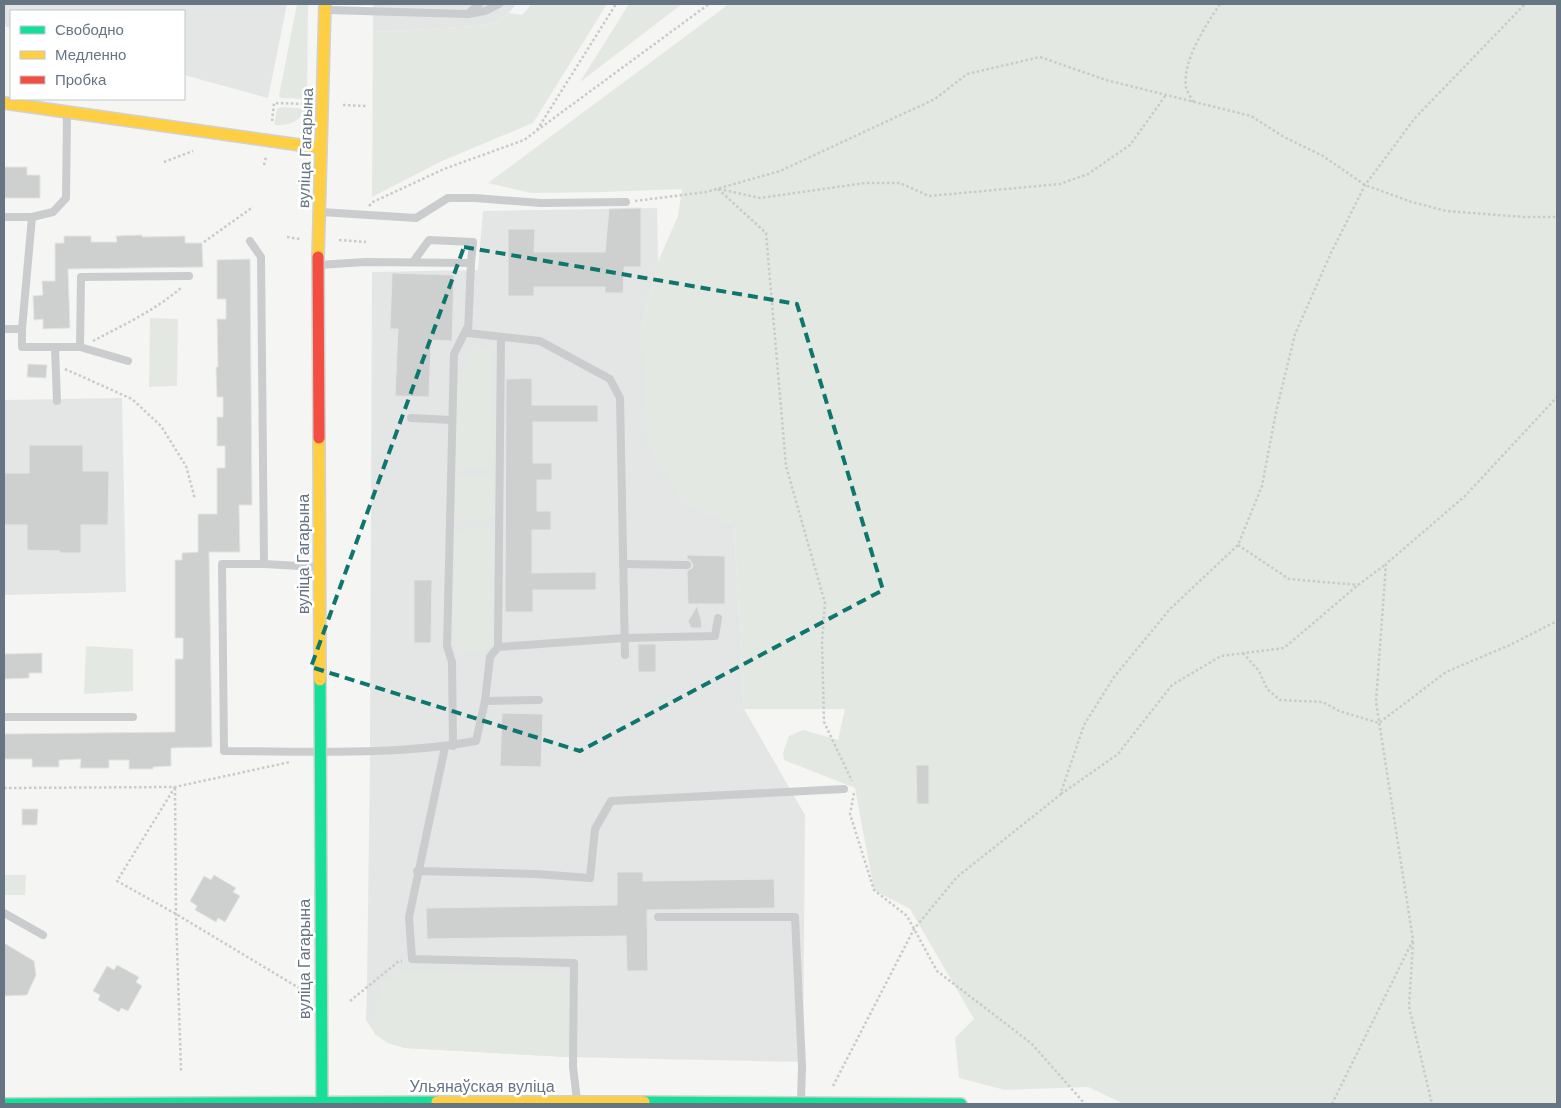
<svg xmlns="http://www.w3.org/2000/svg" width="1561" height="1108" font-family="'DM Sans',sans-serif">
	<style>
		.built { fill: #e4e5e5 }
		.green { fill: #e4e8e2 }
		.building { fill: #ced0d0; stroke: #e4e4e4 }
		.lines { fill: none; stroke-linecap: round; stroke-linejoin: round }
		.fast-casing { stroke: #d1d1d2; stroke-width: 14 }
		.slow-casing { stroke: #d1d1d2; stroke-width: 14 }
		.jam-casing { stroke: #d1d1d2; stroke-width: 14 }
		.path { stroke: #c9caca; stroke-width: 2.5; stroke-dasharray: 2.5 2.5; stroke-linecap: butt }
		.lane { stroke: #cacccd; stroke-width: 8 }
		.fast { stroke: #16e098; stroke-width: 11 }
		.slow { stroke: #ffcf43; stroke-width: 11 }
		.jam { stroke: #f24e42; stroke-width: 11 }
		.marked { fill: none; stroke: #0f766e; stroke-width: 4; stroke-dasharray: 10 6; stroke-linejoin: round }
		.labels { text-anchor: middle; stroke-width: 5; stroke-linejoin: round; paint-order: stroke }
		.street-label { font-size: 16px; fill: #667583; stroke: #fff }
	</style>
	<rect width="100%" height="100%" fill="#f5f5f4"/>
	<g class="built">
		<polygon points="4,4 287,4 268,98 184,75 184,11 11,11 11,28 4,26"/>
		<polygon points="373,4 516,4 509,13 494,23 477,26 373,32"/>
		<polygon points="657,208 658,262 640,333 681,500 734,525 744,709 805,815 803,1062 568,1057 405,1048 388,1043 375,1034 366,1020 367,988 370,752 372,272 478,270 483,211"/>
		<polygon points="122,398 126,592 4,595 4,400"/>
	</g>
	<g class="green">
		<polygon points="297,4 308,4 307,99 281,98 279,96"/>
		<polygon points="532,4 607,4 533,123 442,161 372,197 373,32 477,26 494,23 509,13 522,15"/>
		<polygon points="629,4 682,4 580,82"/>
		<polygon points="729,4 1557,4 1557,1104 1124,1104 1088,1087 1005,1090 959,1078 955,1038 974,1019 910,909 874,890 855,788 784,760 783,753 789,736 803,730 838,740 845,709 744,709 734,525 681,500 648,443 640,333 658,262 678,216 682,189 602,192 531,193 488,183"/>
		<path d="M282 107 306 109C299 122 289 126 274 125L277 109Z"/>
		<polygon points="150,318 178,319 177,386 149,387"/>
		<path d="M492 349 494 455 492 464C475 472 466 471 452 461L455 380 476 350Z"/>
		<polygon points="486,474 493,479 494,513 487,520 460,520 452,515 452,486 459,476"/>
		<path d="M489 527 493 534V639L487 650C474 651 458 655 453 641L454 540 459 530Z"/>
		<polygon points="86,646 133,649 133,691 84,694"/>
		<polygon points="4,875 26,875 25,895 4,895"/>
		<path d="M411 970 554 972 564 975 569 980 568 1057 405 1048 388 1043 375 1034C376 1013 373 990 392 976 397 972 405 971 411 970Z"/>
	</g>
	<g class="building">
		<polygon points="4,167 27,167 27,175 40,175 40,198 4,198"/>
		<polygon points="641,208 641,267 624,267 623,293 605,293 605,287 534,287 534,296 508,296 508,229 535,229 534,252 605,252 609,209"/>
		<polygon points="142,235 142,237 185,236 185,243 202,243 203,267 68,269 70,328 43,329 43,319 34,320 33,296 43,295 42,281 55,281 55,243 64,243 64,236 91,236 91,242 117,242 116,236"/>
		<polygon points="250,259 252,505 239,505 240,552 209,552 212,747 171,748 171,766 153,767 153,769 129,769 129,760 109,760 109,768 80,768 81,759 59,760 59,767 32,767 32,759 4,759 4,734 175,732 175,659 183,659 183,638 175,638 175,560 182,560 182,553 198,552 198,514 217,514 217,468 225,468 225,446 217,446 217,417 223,417 223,397 217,397 216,367 218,367 217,319 226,319 226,299 217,299 217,260"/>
		<polygon points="392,273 454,275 452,341 431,340 429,397 395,396 398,329 390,329"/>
		<polygon points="28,364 47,365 46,378 27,377"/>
		<polygon points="532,378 532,405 598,405 598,422 533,422 533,463 552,463 552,480 537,480 537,511 551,511 551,530 532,530 532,573 596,572 596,590 533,590 533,612 505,612 506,379"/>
		<polygon points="29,445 83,445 83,471 109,471 108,525 81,525 81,553 60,553 60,551 27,550 27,525 4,525 4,473 29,473"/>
		<polygon points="687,555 725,556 725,604 688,604 687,571 692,568 693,565 690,560 687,559"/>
		<polygon points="414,580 432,580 431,643 414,643"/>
		<polygon points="697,606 701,619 702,628 691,628 688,621"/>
		<rect x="638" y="644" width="18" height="28"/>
		<polygon points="42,653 42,673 29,673 29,678 4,679 4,654"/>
		<polygon points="502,713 543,714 541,767 500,766"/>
		<polygon points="916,765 929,765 929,804 917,804"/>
		<polygon points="22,809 38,809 37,825 22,825"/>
		<polygon points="617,872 643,872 643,881 774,879 775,908 647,910 648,971 627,971 626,936 427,939 426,908 617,905"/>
		<polygon points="214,875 236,888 233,892 240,896 225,922 218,918 216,922 195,910 197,906 190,901 204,876 211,880"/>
		<polygon points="4,943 34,961 36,975 27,995 4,996"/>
		<polygon points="117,965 139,977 136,982 142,986 128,1011 121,1008 119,1012 98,1000 100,995 93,991 107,966 114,970"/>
	</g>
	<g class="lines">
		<g class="fast-casing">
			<g id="fast">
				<polyline points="320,680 322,1104"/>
				<polyline points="644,1102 961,1104"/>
				<polyline points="4,1104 437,1102"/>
			</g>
		</g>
		<g class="slow-casing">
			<g id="slow">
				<polyline points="4,103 321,148"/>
				<polyline points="318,257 325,4"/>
				<polyline points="319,438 320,680"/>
				<polyline points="437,1102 644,1102"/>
			</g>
		</g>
		<g class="jam-casing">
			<polyline id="jam" points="318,257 319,438"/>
		</g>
		<g class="path">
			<path d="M1193 102C1191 97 1187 92 1186 87 1182 61 1206 25 1220 4"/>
			<polyline points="343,105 366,106"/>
			<polyline points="272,121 274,103 306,104"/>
			<polyline points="537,130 616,4"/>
			<polyline points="164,162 193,151"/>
			<polyline points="264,165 266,157"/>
			<polyline points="718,189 766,233 786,466 825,603 822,642 824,722 852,781"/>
			<polyline points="719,189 760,198 865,183 900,183 929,196 1060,184 1088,174 1130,145 1166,95"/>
			<polyline points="635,201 706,192 780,171 935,99 967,74 1040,57 1106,80 1251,116 1284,137 1323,156 1365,185 1412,202 1446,211 1524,217 1557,217"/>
			<polyline points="369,206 373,202 444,169 524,140 709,4"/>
			<polyline points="287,237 300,239"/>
			<polyline points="339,240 366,242"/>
			<polyline points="204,242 253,207"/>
			<path d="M93 341C123 325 156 310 182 287"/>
			<polyline points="65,369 132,399 161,426 186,466 195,499"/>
			<polyline points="1238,545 1289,579 1358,585"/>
			<polyline points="1243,653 1259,671 1267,689 1280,700 1323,702 1339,711 1379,723 1446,672 1510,645 1557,621"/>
			<polyline points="175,787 117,881 176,914 299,988"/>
			<polyline points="4,788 175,787 290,762"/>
			<polyline points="175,788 176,914 181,1071"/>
			<polyline points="854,793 850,814 874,890 907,916 937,971 1031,1043 1085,1104"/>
			<polyline points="1061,794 1118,754 1172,685 1221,656 1284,648 1358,585 1386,564"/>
			<polyline points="1413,942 1409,1007 1432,1104"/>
			<polyline points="350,1001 399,961 402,961"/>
			<polyline points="833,1086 914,929 957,877 1060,795 1084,725 1114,677 1170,609 1238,545 1262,486 1276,412 1295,334 1331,253 1365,185 1415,118 1525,4"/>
			<polyline points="1332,1104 1413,940 1376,702 1386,564 1465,496 1557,397"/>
		</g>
		<g class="lane">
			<polyline points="327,10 468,14 485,11 499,4"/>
			<polyline points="468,14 479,4"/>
			<polyline points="321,212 416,218 448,198 475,198 541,203 626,202"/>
			<polyline points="4,217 32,217 53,212 66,198 67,114"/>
			<polyline points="250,241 261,257 264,564"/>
			<polyline points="413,262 429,240 473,242 471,263"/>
			<polyline points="319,265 365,262 471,263 468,333 540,341 610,379 620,398 625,655"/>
			<polyline points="4,329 22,329 32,217"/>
			<polyline points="22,329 22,347 80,347 81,277 189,276"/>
			<polyline points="80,347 128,361"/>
			<polyline points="55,348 57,401"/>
			<polyline points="411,418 452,420"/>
			<polyline points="623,564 687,565"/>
			<path d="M317 567 264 564H222L224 751C308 751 394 756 476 741L485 701 490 657 498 647 501 337"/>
			<polyline points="498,647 625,638 715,636 718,618"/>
			<polyline points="485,701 539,700"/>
			<polyline points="4,717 133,717"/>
			<polyline points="453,746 452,662 447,646 454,354 467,328"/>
			<polyline points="445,747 409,917 412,959 574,963 573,1067 577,1100"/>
			<polyline points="417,871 536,874 590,878 595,829 611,801 844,789"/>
			<polyline points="4,913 43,935"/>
			<polyline points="658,917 795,917 802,1066 801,1102"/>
		</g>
		<use href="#fast" class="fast"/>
		<use href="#slow" class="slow"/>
		<use href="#jam" class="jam"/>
	</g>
	<path class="marked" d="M464 247 797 304 883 590 580 751 311 667Z"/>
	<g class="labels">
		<g class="street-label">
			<text transform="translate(305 148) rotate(-88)" y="6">вуліца Гагарына</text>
			<text transform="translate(303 554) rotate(-90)" y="6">вуліца Гагарына</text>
			<text transform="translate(304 959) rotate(-90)" y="6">вуліца Гагарына</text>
			<text x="482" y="1092">Ульянаўская вуліца</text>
		</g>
	</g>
	<rect width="1561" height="1108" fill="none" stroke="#667583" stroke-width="10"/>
	<rect x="10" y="10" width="175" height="90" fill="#ffffff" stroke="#c2c8cd"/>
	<rect x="20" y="26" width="25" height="8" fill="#16e098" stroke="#c2c8cd"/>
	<text x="55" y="35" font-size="15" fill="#667583">Свободно</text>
	<rect x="20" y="51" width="25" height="8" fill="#ffcf43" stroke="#c2c8cd"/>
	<text x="55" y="60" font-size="15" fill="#667583">Медленно</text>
	<rect x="20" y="76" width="25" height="8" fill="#f24e42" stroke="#c2c8cd"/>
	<text x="55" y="85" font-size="15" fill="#667583">Пробка</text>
</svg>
